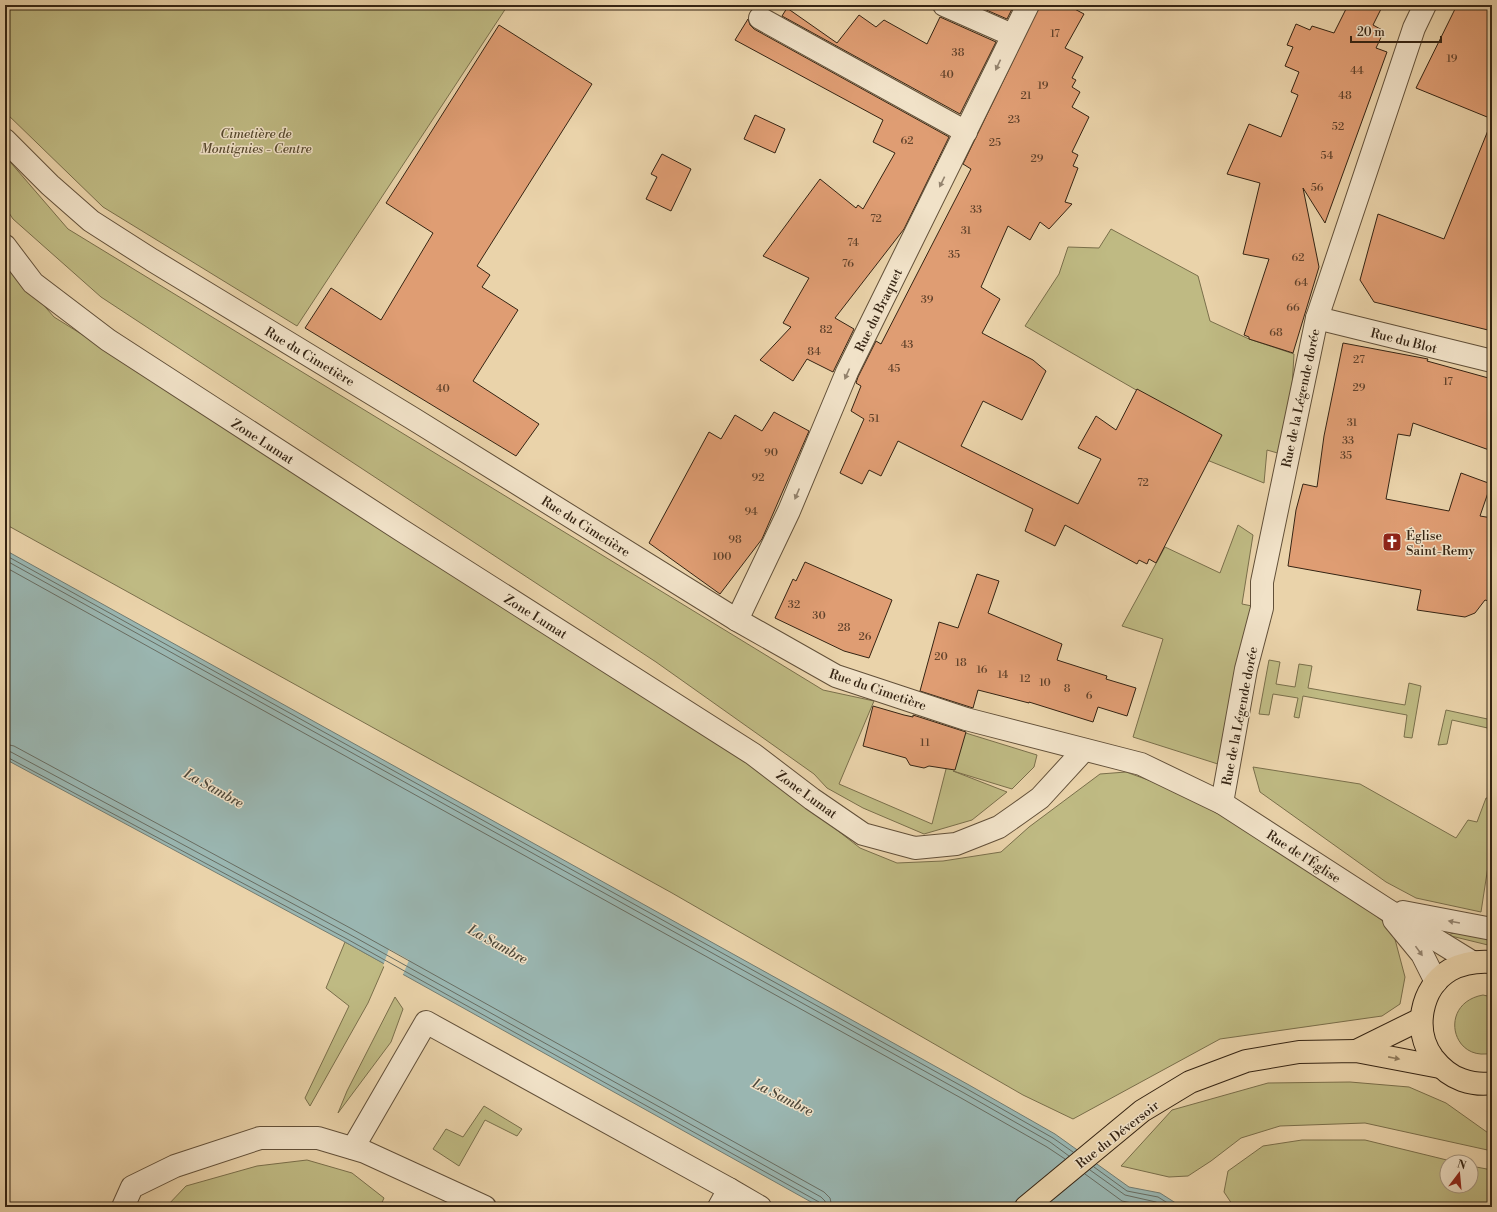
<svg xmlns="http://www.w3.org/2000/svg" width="1497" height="1212" font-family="'Libre Bodoni',serif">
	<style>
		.green { fill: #bfba83; stroke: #7a6f4b }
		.water { fill: #9ab6b1; stroke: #727c72 }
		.pier { fill: #ead3aa }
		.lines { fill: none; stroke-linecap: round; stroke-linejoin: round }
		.shore { stroke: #686d62; stroke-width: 1 }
		.building { fill: #df9d73; stroke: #352413 }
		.minor-casing { stroke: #625039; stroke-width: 24 }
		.major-casing { stroke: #352413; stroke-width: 24 }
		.minor { stroke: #f1e2c8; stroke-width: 22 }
		.major { stroke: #ead3aa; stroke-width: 22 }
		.oneway { fill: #93836e }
		.oneway2 { fill: #907c5e }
		.labels { text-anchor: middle; stroke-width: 3; stroke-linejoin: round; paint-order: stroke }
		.number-label { font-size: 11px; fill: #60422b }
		.park-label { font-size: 13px; font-style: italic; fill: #584a2f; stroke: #f1e2c8 }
		.street-label { font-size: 13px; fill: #352413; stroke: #f1e2c8 }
		.poi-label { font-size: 13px; fill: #352413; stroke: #f1e2c8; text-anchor: start }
		.water-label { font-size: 14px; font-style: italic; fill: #4e483a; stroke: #f1e2c8 }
	</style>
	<rect width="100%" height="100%" fill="#ead3aa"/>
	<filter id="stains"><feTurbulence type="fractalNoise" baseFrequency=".005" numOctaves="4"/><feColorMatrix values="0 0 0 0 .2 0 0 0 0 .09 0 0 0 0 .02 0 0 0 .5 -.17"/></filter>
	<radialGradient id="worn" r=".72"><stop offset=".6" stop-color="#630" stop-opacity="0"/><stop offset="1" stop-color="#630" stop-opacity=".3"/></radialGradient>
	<g class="green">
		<polygon points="5,5 508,5 297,326 103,207 5,112"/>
		<polygon points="5,156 68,229 823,690 874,701 839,784 932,824 956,730 1037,755 1034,767 1012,789 953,771 1007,792 972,820 924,834 863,808 827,788 814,774 656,662 101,297 13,219 5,207"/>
		<polygon points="1111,229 1198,276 1210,321 1249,339 1294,354 1288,456 1267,450 1264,483 1207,460 1138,391 1025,326 1059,274 1068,247 1099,248"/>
		<polygon points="5,261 54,317 678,706 860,848 897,863 943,861 1001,852 1029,827 1100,774 1126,772 1237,812 1392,928 1405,977 1400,1004 1382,1016 1220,1039 1073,1119 1023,1095 672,893 5,524"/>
		<polygon points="1238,525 1253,535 1242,604 1262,608 1221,765 1133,737 1163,639 1122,626 1165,547 1220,573"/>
		<polygon points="1269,660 1280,662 1276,684 1295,687 1299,664 1312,666 1308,688 1405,705 1409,683 1421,686 1412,738 1404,737 1407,715 1303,696 1299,718 1294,717 1298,698 1273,694 1269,715 1259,714"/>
		<polygon points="1446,710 1492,720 1492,729 1452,720 1447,744 1438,745"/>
		<polygon points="1253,767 1360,784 1456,838 1468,820 1477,822 1486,798 1492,798 1492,840 1481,912 1416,898 1386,882 1260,792"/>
		<polygon points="1465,930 1492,938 1492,946 1447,935"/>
		<polygon points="345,942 385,964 368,1003 310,1106 305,1098 349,1006 326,988"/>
		<path d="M1483 995 1492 997V1053C1451 1063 1438 1003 1483 995Z"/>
		<polygon points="395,997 403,1009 391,1042 338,1113 347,1091"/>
		<polygon points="1350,1082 1409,1087 1446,1103 1491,1135 1492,1151 1365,1123 1280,1126 1241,1138 1211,1161 1188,1176 1169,1177 1121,1166 1172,1110 1268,1083"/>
		<polygon points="484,1106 522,1129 517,1136 485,1120 459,1166 433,1149 446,1129 463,1137"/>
		<polygon points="1302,1140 1365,1140 1455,1162 1447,1162 1447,1186 1471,1186 1471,1166 1492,1170 1492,1207 1234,1207 1224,1192 1228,1171 1263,1146"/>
		<polygon points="307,1160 352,1173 384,1198 380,1207 166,1207 186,1186 257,1166"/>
	</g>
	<polygon class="water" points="5,550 969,1085 1055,1134 1129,1187 1160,1193 1182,1207 820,1207 345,942 5,759"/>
	<polygon class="pier" points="389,949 409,960 402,977 383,966"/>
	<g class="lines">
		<g class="shore">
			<polyline points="5,555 967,1089 1053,1138 1073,1152"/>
			<polyline points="5,560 964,1093 1050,1142 1069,1156"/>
			<polyline points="5,567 961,1098 1047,1147 1065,1159"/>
			<polyline points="5,744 14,746 352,929 824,1192 830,1198 832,1207"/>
			<polyline points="5,750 11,752 349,934 821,1197 825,1201 826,1207"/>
			<polyline points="5,756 347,939 819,1202 821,1207"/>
			<polyline points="1094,1167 1127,1191 1158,1197 1174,1207"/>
			<polyline points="1090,1170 1125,1195 1156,1202 1165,1207"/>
			<polyline points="1085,1174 1122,1201 1151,1207"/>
		</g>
	</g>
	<g class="building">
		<polygon points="975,5 1014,5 1007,19"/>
		<polygon points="1040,5 1067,5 1084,14 1065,48 1083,57 1072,78 1076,80 1072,87 1080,92 1072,107 1089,117 1072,152 1078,155 1073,166 1078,168 1065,202 1072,204 1049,229 1040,222 1030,240 1008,226 981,287 1000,299 982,333 1033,360 1046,371 1022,420 983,401 961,446 1078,504 1101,459 1078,448 1096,416 1116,430 1137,389 1222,435 1156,563 1149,559 1147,564 1139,560 1137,564 1065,525 1055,546 1025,531 1033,509 898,441 881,476 869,470 862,484 840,473 864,419 851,411 861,386 856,383 858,377 876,341 881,344 971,169 963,164"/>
		<polygon points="1348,5 1383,5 1373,25 1384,31 1376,48 1387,52 1325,223 1303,188 1319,267 1293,353 1249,339 1249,337 1244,335 1269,259 1243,254 1260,183 1227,174 1249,124 1281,137 1298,95 1291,92 1299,72 1285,66 1293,47 1287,45 1296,24 1310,30 1312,26 1334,33"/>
		<polygon points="1457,5 1492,5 1492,119 1416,88"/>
		<polygon points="787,8 837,43 859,15 876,27 884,20 927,44 940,17 996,42 960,114 782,16"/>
		<polygon points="748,19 750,25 754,29 949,137 904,229 835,318 854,329 833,372 807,359 793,381 760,360 791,327 783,323 809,278 763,256 820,179 856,208 858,205 863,209 895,153 873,142 883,120 735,40"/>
		<polygon points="499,25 592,84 477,266 490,275 482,287 518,310 473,381 539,424 516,456 305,328 331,288 381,320 433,233 386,203"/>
		<polygon points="755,115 785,129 775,153 744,139"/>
		<polygon points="1491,123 1492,331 1374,302 1360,280 1378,214 1444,239"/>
		<polygon points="662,154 691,169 671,211 646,199 657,177 651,174"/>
		<polygon points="1343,343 1428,359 1427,361 1492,379 1492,451 1413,423 1410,436 1398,434 1386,499 1449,511 1461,473 1491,484 1480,516 1492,518 1492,602 1485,600 1475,613 1465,617 1417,610 1421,590 1288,566 1296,510 1303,484 1317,487 1324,436"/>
		<polygon points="774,412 809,431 762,539 720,594 649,543 709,432 721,439 735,415 762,431"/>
		<polygon points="805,562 892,600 869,658 844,651 775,618 793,579 796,581"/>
		<polygon points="977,574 999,581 988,613 1062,644 1057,660 1107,676 1106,679 1136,688 1127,716 1098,707 1093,722 1029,702 1029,703 978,690 973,708 920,691 939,622 958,628"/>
		<polygon points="873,706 904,715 913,717 913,715 966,732 955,770 929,766 924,768 910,765 906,758 863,746"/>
	</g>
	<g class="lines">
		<g class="minor-casing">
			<g id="minor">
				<polyline points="944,5 1012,35"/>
				<polyline points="760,18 966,132"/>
				<polyline points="5,140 50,185 91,221 152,260 412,418 737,620 836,676 966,719 1141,764 1222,803 1386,909 1472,962"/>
				<polyline points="5,246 33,283 108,340 401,530 753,754 812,799 863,834 915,848 956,844 999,827 1019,813 1040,798 1084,750"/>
				<polyline points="1317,318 1492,361"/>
				<polyline points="737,620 789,511 847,372 1028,5"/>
				<polyline points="1222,803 1246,669 1262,608 1262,582 1317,318 1414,28 1425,5"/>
				<polyline points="1403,912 1492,929"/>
				<polyline points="1394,920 1422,954 1436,982"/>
				<polyline points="353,1148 426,1022 729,1189"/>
				<polyline points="123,1207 132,1187 175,1166 260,1138 318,1138 365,1152 485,1207"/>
				<polyline points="719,1207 729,1189 760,1207"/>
			</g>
		</g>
		<g class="major-casing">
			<g id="major">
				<path d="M1492 962C1478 961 1463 963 1450 970 1420 988 1413 1031 1433 1058 1441 1068 1450 1076 1462 1080 1471 1083 1482 1085 1492 1083"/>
				<polyline points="1356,1051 1421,1019"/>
				<polyline points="1026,1207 1142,1111 1190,1082 1246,1061 1299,1052 1356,1051 1440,1067"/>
			</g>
		</g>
		<use href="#minor" class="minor"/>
		<use href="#major" class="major"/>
	</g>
	<defs><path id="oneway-solid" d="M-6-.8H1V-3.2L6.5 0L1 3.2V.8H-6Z"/></defs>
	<g class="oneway">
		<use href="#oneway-solid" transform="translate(998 65) rotate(115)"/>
		<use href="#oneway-solid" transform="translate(942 182) rotate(116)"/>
		<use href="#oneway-solid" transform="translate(847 374) rotate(114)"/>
		<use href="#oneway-solid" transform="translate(797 494) rotate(113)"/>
		<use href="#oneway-solid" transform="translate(1454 922) rotate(-170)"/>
		<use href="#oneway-solid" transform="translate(1419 951) rotate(54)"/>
	</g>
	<use class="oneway2" href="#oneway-solid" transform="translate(1394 1058) rotate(11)"/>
	<defs>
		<g id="church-square" transform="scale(1)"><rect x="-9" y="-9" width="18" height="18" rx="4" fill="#8f2418" stroke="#f1e2c8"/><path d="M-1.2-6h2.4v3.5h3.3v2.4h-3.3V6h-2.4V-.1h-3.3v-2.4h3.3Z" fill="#fff"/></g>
	</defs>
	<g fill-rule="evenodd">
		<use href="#church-square" x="1392" y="542"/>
	</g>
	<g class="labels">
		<g class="number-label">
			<text x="1055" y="37">17</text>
			<text x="958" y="56">38</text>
			<text x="1452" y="62">19</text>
			<text x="1357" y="74">44</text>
			<text x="947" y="78">40</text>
			<text x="1043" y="89">19</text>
			<text x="1026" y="99">21</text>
			<text x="1345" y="99">48</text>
			<text x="1014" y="123">23</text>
			<text x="1338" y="130">52</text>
			<text x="907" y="144">62</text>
			<text x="995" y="146">25</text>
			<text x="1327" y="159">54</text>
			<text x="1037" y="162">29</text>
			<text x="1317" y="191">56</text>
			<text x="976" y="213">33</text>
			<text x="876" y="222">72</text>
			<text x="966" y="234">31</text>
			<text x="853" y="246">74</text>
			<text x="954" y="258">35</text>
			<text x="1298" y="261">62</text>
			<text x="848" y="267">76</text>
			<text x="1301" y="286">64</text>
			<text x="927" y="303">39</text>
			<text x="1293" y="311">66</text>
			<text x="826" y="333">82</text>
			<text x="1276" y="336">68</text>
			<text x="907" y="348">43</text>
			<text x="814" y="355">84</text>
			<text x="1359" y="363">27</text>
			<text x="894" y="372">45</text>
			<text x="1448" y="385">17</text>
			<text x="1359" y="391">29</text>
			<text x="443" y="392">40</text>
			<text x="874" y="422">51</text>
			<text x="1352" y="426">31</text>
			<text x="1348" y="444">33</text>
			<text x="771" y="456">90</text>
			<text x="1346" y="459">35</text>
			<text x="758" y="481">92</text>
			<text x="1143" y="486">72</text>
			<text x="751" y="515">94</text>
			<text x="735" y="543">98</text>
			<text x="722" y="560">100</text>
			<text x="794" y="608">32</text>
			<text x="819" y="619">30</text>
			<text x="844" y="631">28</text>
			<text x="865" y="640">26</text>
			<text x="941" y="660">20</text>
			<text x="961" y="666">18</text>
			<text x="982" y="673">16</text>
			<text x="1003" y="678">14</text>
			<text x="1025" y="682">12</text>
			<text x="1045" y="686">10</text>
			<text x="1067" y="692">8</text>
			<text x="1089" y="699">6</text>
			<text x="925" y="746">11</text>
		</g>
		<g class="park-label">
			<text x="256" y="138">Cimetière de<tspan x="256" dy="15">Montignies - Centre</tspan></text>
		</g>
		<g class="street-label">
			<text transform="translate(878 310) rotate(-64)" y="5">Rue du Braquet</text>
			<text transform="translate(1404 340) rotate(14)" y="5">Rue du Blot</text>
			<text transform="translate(310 356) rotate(31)" y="5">Rue du Cimetière</text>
			<text transform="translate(1300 398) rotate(-78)" y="5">Rue de la Légende dorée</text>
			<text transform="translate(263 441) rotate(33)" y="5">Zone Lumat</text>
			<text transform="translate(586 526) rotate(32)" y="5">Rue du Cimetière</text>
			<text transform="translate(536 616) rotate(32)" y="5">Zone Lumat</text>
			<text transform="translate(878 689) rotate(19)" y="5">Rue du Cimetière</text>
			<text transform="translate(1239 716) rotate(-79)" y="5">Rue de la Légende dorée</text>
			<text transform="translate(807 794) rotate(36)" y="5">Zone Lumat</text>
			<text transform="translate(1304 856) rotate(33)" y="5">Rue de l'Église</text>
			<text transform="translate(1117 1134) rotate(-38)" y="5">Rue du Déversoir</text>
		</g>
		<g class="poi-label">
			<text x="1406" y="540">Église<tspan x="1406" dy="15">Saint-Remy</tspan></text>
		</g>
		<g class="water-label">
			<text transform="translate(214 788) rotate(29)" y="5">La Sambre</text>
			<text transform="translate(498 944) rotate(29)" y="5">La Sambre</text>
			<text transform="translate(783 1097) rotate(27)" y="5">La Sambre</text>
		</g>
	</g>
	<rect width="1497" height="1212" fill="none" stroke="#ead3aa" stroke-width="20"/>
	<rect x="6" y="6" width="1485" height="1200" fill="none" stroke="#352413" stroke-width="2"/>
	<rect x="10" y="10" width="1477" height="1192" fill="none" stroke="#352413"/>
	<g transform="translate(1459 1174) rotate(16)"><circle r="19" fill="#f1e2c8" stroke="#a69680"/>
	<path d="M0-3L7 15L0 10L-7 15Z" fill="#8f2418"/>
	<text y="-6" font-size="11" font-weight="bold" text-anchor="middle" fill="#352413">N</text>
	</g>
	<path d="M1351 36v6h90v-6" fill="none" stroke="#352413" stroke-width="2"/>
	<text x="1357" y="36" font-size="12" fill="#352413" stroke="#f1e2c8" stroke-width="3" paint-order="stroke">20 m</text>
	<rect width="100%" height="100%" filter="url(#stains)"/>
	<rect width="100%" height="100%" fill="url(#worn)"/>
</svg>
